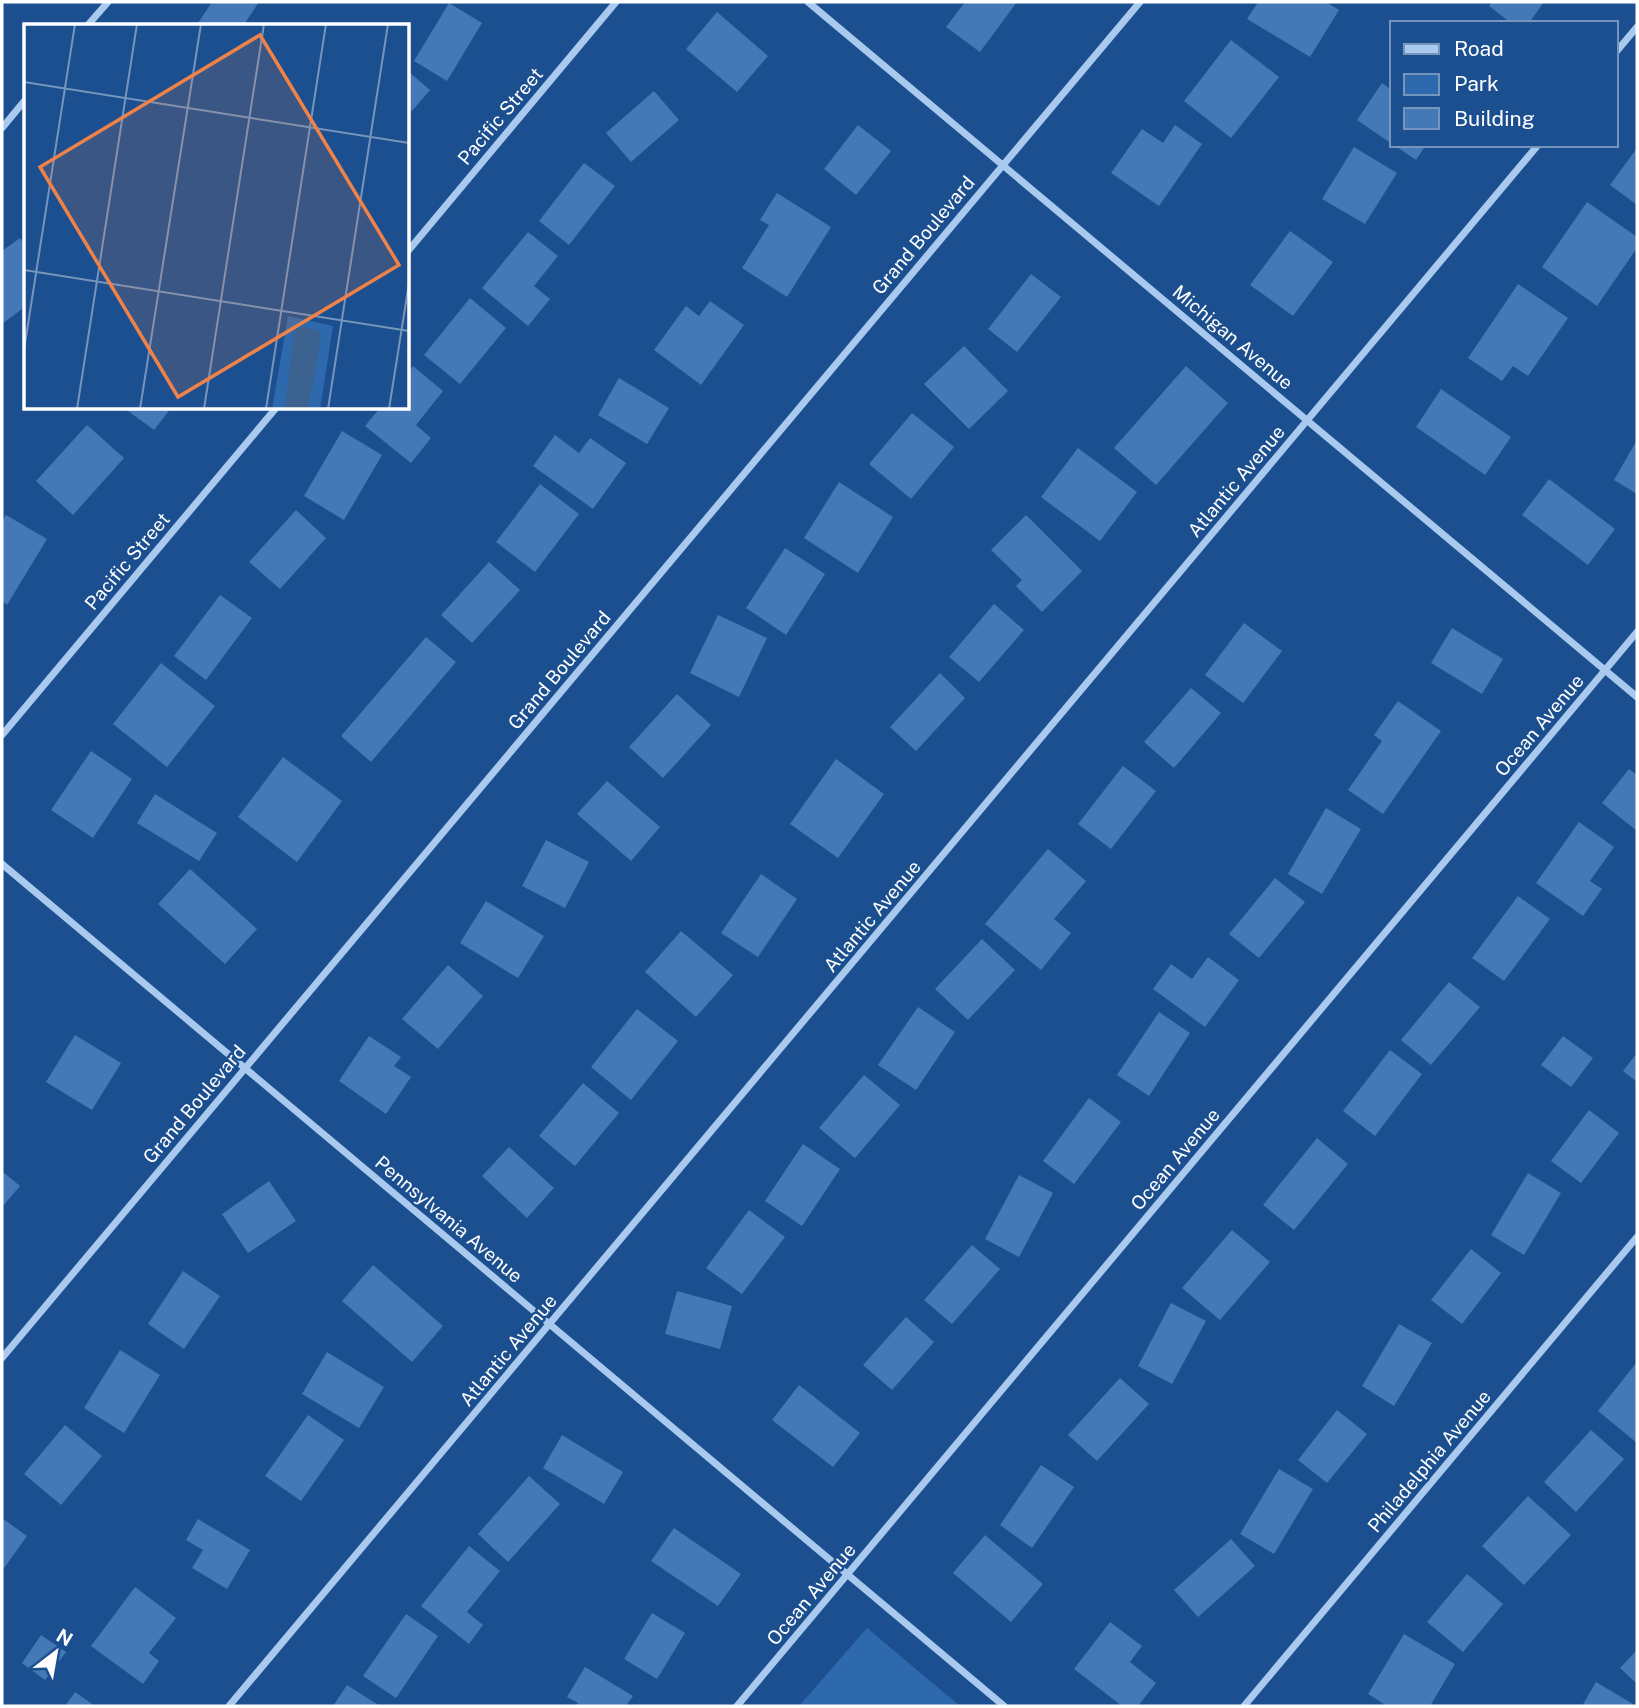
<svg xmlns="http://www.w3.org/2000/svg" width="1639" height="1708" font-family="'Public Sans',sans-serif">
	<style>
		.green { fill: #2e69ad }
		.building { fill: #4478b7 }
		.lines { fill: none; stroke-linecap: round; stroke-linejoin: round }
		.minor { stroke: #a9c9ee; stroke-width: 7 }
		.labels { text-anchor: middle; stroke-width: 5; stroke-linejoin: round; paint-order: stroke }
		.street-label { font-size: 19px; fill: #fff; stroke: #1b4f8f }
		.inset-road { fill: none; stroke: #7695bc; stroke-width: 2 }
		.view { fill: #ee8249; fill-opacity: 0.15; stroke: #ee8249; stroke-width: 3.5 }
		.inset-edge { fill: none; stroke: #fff; stroke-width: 3.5 }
	</style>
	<rect width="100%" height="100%" fill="#1b4f8f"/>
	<polygon class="green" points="867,1628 960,1706 799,1706"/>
	<g class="building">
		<polygon points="212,2 259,2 243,26 196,26"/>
		<polygon points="965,2 1017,2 980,52 946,27"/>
		<polygon points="1258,2 1326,2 1339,10 1310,57 1247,19"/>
		<polygon points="1492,2 1544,2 1529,23 1511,23 1489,6"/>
		<polygon points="449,3 482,23 447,81 414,61"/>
		<polygon points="717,12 768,56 737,92 686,49"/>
		<polygon points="1231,40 1279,77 1231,138 1184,101"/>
		<polygon points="408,71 430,90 412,111 408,108"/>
		<polygon points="1382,83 1392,90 1392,144 1357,120"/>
		<polygon points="654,91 679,120 631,162 606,133"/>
		<polygon points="858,125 891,151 856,195 824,169"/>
		<polygon points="1175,125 1202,144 1159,206 1111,173 1142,129 1163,143"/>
		<polygon points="1394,145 1426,145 1416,160"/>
		<polygon points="1354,147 1397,173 1365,224 1322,199"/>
		<polygon points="1637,148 1637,205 1610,185"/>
		<polygon points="584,163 615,186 569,245 539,221"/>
		<polygon points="777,193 831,227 787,297 742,268 769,225 760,220"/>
		<polygon points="1587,202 1637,237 1637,248 1597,306 1542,267"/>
		<polygon points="1290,231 1333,262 1293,316 1250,285"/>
		<polygon points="528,232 558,256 534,286 550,299 528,326 482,288"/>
		<polygon points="20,238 26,246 26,306 2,324 2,251"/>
		<polygon points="1031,274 1061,297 1017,352 988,329"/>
		<polygon points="1518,284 1568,318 1528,376 1513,366 1502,381 1468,358"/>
		<polygon points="470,298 506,328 460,384 424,355"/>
		<polygon points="710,301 744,325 701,385 654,350 686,306 699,316"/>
		<polygon points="964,346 1008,391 969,429 924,384"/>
		<polygon points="413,366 443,391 416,425 431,438 411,463 365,426 380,408 408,408 408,373"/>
		<polygon points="1186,366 1228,403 1156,485 1114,448"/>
		<polygon points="619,378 669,408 647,444 598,415"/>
		<polygon points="1441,389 1511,437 1485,475 1416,427"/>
		<polygon points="124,408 171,408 154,430"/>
		<polygon points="912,413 954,447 911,499 869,464"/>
		<polygon points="87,425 124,458 73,515 36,481"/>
		<polygon points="342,431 382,455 344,520 304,496"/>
		<polygon points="555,435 579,453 590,438 626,463 593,509 533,466"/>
		<polygon points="1637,440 1637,494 1614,480"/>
		<polygon points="1078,448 1137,492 1100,541 1041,497"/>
		<polygon points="1549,479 1615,529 1588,565 1522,515"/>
		<polygon points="839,482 893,517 858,573 804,538"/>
		<polygon points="540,484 579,514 535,572 496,542"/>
		<polygon points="296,510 326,538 280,589 249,562"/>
		<polygon points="6,515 47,539 7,605 2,601 2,521"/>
		<polygon points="1026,515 1082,571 1042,612 1016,586 1022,580 991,550"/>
		<polygon points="785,548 825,574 786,635 746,608"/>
		<polygon points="489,562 520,590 472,643 441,615"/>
		<polygon points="220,595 252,618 206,680 174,656"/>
		<polygon points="994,604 1024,630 979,682 949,657"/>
		<polygon points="718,615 767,638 739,697 690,673"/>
		<polygon points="1244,623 1282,651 1243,703 1205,675"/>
		<polygon points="1452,628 1503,659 1482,694 1431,663"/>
		<polygon points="426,637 456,662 371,762 341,736"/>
		<polygon points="161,663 215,706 167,767 113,724"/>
		<polygon points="940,673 965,698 916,751 890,727"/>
		<polygon points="1191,688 1221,713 1174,768 1144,742"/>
		<polygon points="677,694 711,725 663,778 629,747"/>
		<polygon points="1398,701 1441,731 1383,814 1348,790 1382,741 1374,735"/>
		<polygon points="91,751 132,779 93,838 51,810"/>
		<polygon points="283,757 342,801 297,862 238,817"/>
		<polygon points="836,759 884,794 838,858 790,824"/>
		<polygon points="1123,766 1156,791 1111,849 1078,824"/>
		<polygon points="1629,769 1637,775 1637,831 1602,803"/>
		<polygon points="607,781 660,827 631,861 577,814"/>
		<polygon points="155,794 217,833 199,861 137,823"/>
		<polygon points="1326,808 1361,829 1322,894 1288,874"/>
		<polygon points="1579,822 1614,847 1590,881 1602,889 1583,916 1536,883"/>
		<polygon points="546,840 589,862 565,908 522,886"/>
		<polygon points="1048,849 1086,881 1054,919 1071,933 1041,970 985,924"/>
		<polygon points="190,869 257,929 225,964 158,904"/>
		<polygon points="761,874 797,899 758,957 721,933"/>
		<polygon points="1275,878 1305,902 1259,958 1229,934"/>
		<polygon points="1518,896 1550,919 1504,981 1472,958"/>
		<polygon points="486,901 544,936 518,978 460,943"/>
		<polygon points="681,931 733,975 696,1017 645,972"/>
		<polygon points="982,939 1015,970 968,1020 935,989"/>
		<polygon points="1208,957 1239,980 1205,1027 1153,989 1171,964 1192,979"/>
		<polygon points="448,965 483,996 438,1049 402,1019"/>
		<polygon points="1449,982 1480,1007 1431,1065 1401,1040"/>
		<polygon points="918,1007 955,1032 916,1090 878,1065"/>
		<polygon points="637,1009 678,1041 631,1100 591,1067"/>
		<polygon points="1159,1012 1190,1033 1149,1096 1117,1075"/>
		<polygon points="75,1035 121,1063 92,1110 46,1082"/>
		<polygon points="369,1036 401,1057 394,1066 411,1077 386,1114 339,1081"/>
		<polygon points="1563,1036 1593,1058 1571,1087 1541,1065"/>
		<polygon points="1390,1050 1422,1074 1375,1136 1343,1111"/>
		<polygon points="1637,1053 1637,1082 1623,1071"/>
		<polygon points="864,1075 900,1105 855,1158 819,1128"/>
		<polygon points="583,1083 619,1113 575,1166 539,1136"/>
		<polygon points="1089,1098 1121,1122 1074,1184 1043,1161"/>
		<polygon points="1589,1110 1619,1133 1581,1183 1551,1161"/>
		<polygon points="1317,1138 1348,1164 1294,1230 1263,1205"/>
		<polygon points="803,1144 840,1169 802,1226 765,1201"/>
		<polygon points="509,1147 554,1188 527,1218 482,1176"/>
		<polygon points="2,1171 20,1186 2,1207"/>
		<polygon points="1528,1173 1561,1193 1524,1255 1491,1235"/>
		<polygon points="1019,1175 1053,1193 1019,1257 985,1239"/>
		<polygon points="269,1181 296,1221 248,1253 222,1214"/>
		<polygon points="749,1210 785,1237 742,1294 706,1268"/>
		<polygon points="1232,1230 1270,1262 1220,1320 1182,1288"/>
		<polygon points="972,1245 1000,1269 952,1324 924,1300"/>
		<polygon points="1471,1249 1501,1273 1462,1324 1431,1300"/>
		<polygon points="373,1265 443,1326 412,1362 342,1301"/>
		<polygon points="183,1271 220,1296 184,1349 148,1324"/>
		<polygon points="677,1291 732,1306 720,1349 665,1334"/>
		<polygon points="1171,1303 1206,1321 1172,1384 1138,1366"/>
		<polygon points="906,1317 934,1342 892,1390 863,1365"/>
		<polygon points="1399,1324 1432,1343 1394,1406 1362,1386"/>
		<polygon points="120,1350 160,1375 124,1433 84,1408"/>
		<polygon points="327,1352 384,1387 359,1428 302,1394"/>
		<polygon points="1637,1362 1637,1443 1598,1411"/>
		<polygon points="1120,1378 1149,1404 1097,1461 1068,1435"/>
		<polygon points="799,1385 860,1433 833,1467 772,1420"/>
		<polygon points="1337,1410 1367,1434 1327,1483 1298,1460"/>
		<polygon points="308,1415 344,1440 301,1501 265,1476"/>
		<polygon points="65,1425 102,1456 61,1505 24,1474"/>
		<polygon points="1591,1430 1624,1459 1576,1512 1544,1482"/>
		<polygon points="562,1435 623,1472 604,1504 543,1468"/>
		<polygon points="1041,1465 1074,1487 1032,1548 1000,1525"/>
		<polygon points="1279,1469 1313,1489 1274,1554 1240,1534"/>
		<polygon points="529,1476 560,1504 508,1562 478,1534"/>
		<polygon points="1528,1496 1571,1535 1524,1585 1482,1546"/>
		<polygon points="2,1518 27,1536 2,1571"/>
		<polygon points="198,1519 250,1550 227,1589 192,1568 203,1550 186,1540"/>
		<polygon points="674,1528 741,1574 718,1606 651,1561"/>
		<polygon points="985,1535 1043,1584 1011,1622 953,1573"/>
		<polygon points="1231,1539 1255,1566 1198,1617 1174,1590"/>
		<polygon points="469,1546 500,1571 467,1612 483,1625 469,1644 421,1606"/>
		<polygon points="1467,1574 1503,1604 1463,1652 1427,1622"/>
		<polygon points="135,1587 176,1618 149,1653 159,1661 143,1684 91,1646"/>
		<polygon points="652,1613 685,1633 657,1679 624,1659"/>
		<polygon points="406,1614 438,1636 396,1698 363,1676"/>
		<polygon points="1110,1622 1142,1646 1130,1662 1156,1683 1138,1706 1122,1706 1074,1669"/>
		<polygon points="1404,1634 1455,1664 1430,1706 1387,1706 1368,1694"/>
		<polygon points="41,1635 66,1652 45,1680 22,1663"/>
		<polygon points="1637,1650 1637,1684 1620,1668"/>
		<polygon points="585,1667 633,1696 626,1706 576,1706 578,1703 567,1697"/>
		<polygon points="1596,1682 1633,1704 1631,1706 1582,1706"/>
		<polygon points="347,1685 380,1706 333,1706"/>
		<polygon points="75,1692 95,1706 65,1706"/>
	</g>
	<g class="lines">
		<g class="minor">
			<polyline points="808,2 1637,697"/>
			<polyline points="87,26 108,2"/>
			<polyline points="1616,52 1637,27"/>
			<polyline points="2,128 26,99"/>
			<polyline points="408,251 616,2"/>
			<polyline points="2,735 276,408"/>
			<polyline points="2,864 1004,1706"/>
			<polyline points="2,1358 1140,2"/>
			<polyline points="229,1706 1538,145"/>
			<polyline points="737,1706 1637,632"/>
			<polyline points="1244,1706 1637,1237"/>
		</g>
	</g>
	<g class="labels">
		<g class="street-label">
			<text transform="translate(500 116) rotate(-50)" y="7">Pacific Street</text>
			<text transform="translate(923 235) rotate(-50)" y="7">Grand Boulevard</text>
			<text transform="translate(1233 337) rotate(40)" y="7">Michigan Avenue</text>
			<text transform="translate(1236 481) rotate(-50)" y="7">Atlantic Avenue</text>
			<text transform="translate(127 561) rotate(-50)" y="7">Pacific Street</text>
			<text transform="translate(559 670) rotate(-50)" y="7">Grand Boulevard</text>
			<text transform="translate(1539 725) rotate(-50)" y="7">Ocean Avenue</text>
			<text transform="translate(872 916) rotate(-50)" y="7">Atlantic Avenue</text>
			<text transform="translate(194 1104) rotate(-50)" y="7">Grand Boulevard</text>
			<text transform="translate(1175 1159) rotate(-50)" y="7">Ocean Avenue</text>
			<text transform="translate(449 1219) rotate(40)" y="7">Pennsylvania Avenue</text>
			<text transform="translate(508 1350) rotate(-50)" y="7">Atlantic Avenue</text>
			<text transform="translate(1429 1461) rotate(-50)" y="7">Philadelphia Avenue</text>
			<text transform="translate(811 1594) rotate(-50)" y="7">Ocean Avenue</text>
		</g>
	</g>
	<g transform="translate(24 24)">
		<rect width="385" height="385" fill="#1b4f8f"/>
		<path d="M264 292 309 302 296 385H248Z" fill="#2e69ad"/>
		<path d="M275 303 294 306 297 313 284 385H261L270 307Z" fill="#3c6290"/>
		<path class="inset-road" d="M0 58 385 119M0 246 385 307M0 326 51 0M53 385 113 0M116 385 177 0M180 385 240 0M242 385 302 0M304 385 364 0M365 385 385 259"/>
		<path class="view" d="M236 11 375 241 154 373 16 143Z"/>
		<rect width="385" height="385" class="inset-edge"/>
	</g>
	<rect width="1639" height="1708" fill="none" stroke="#ffffff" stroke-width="7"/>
	<rect x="1390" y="21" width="228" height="126" fill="#1b4f8f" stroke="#7695bc" stroke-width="2"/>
	<rect x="1404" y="44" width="35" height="10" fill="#a9c9ee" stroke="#7695bc" stroke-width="2"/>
	<text x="1454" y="56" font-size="21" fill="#ffffff">Road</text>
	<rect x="1404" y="74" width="35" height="21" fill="#2e69ad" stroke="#7695bc" stroke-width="2"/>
	<text x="1454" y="91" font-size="21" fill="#ffffff">Park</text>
	<rect x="1404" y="108" width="35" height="21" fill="#4478b7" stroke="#7695bc" stroke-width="2"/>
	<text x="1454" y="126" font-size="21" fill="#ffffff">Building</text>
	<g transform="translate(56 1652) rotate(31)" stroke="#1b4f8f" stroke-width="5" paint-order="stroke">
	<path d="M0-5L12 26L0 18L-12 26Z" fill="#ffffff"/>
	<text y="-10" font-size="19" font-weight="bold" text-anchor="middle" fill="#ffffff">N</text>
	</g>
</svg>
